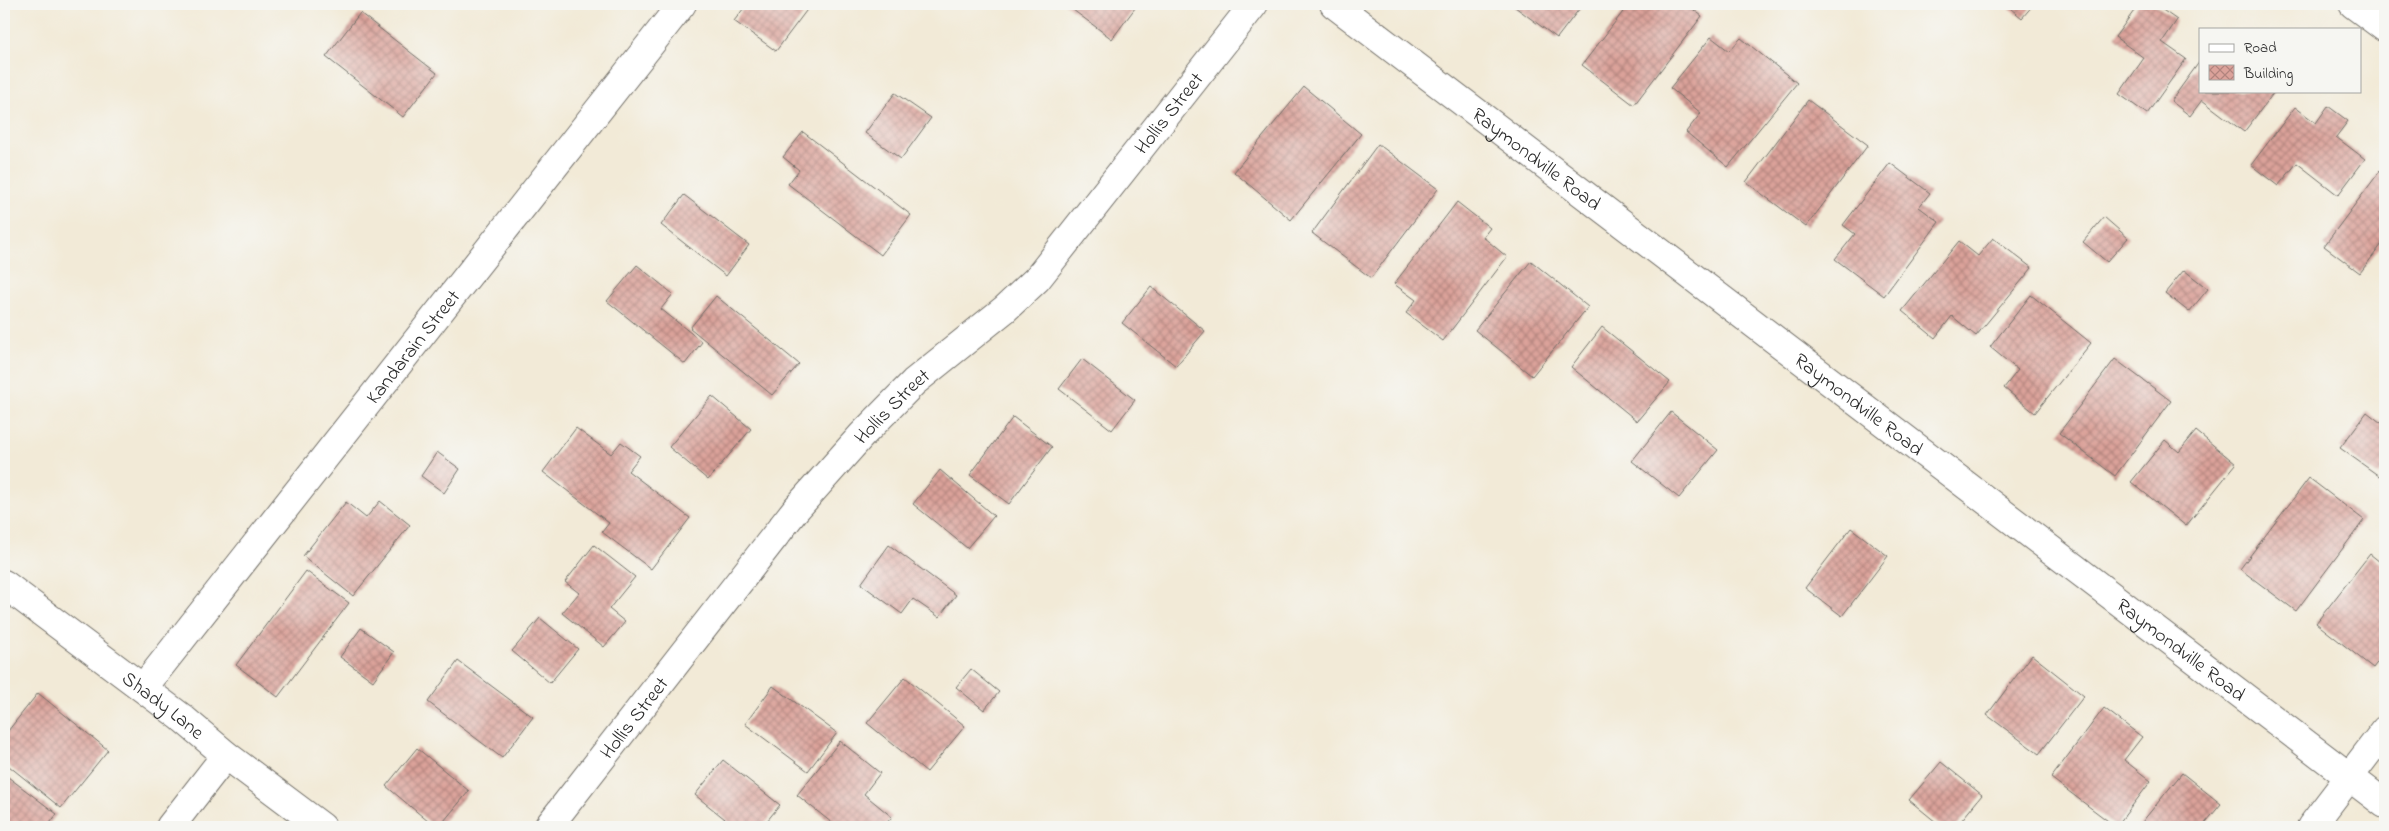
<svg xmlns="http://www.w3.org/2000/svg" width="2389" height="831" font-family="'Indie Flower',sans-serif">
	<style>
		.building { fill: url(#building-cross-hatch) }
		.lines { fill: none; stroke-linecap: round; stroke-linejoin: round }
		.minor-casing { stroke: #716e67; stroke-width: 30 }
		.secondary-casing { stroke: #716e67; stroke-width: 30 }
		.minor { stroke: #fff; stroke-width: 28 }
		.secondary { stroke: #fff; stroke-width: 28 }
		.labels { text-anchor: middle; stroke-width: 4.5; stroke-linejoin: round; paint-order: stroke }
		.street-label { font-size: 20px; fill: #2b2b2b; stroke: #f6f6f2 }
	</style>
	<defs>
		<pattern id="building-cross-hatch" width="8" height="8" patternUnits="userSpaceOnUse" patternTransform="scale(1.25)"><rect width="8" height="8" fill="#dba29a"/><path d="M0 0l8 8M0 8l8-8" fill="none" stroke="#b2847e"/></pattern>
	</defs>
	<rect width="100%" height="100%" fill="#f6f6f2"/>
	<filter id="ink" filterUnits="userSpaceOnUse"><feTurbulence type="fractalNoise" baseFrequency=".02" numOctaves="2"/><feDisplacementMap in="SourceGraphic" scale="10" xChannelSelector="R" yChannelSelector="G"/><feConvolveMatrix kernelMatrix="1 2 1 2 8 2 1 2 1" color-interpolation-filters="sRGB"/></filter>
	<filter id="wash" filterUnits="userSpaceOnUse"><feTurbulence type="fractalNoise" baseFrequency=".0096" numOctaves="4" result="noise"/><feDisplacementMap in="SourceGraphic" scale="20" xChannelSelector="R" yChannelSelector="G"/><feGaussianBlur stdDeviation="1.12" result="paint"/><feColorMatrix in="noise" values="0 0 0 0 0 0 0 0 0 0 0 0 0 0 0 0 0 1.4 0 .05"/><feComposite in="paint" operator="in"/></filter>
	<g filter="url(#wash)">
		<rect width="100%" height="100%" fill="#f2ead7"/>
		<g id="blocks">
			<g class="building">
				<polygon points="747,4 804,4 809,7 776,51 734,21"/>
				<polygon points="1065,4 1138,4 1112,39"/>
				<polygon points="1511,4 1583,4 1557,38"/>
				<polygon points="1629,4 1686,4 1702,16 1634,105 1582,65"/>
				<polygon points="2005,4 2034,4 2022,18"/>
				<polygon points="2139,4 2154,4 2177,20 2162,42 2186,59 2147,114 2119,94 2144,58 2115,37"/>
				<polygon points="360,13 437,73 403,117 326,57"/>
				<polygon points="1711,37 1729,51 1741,38 1797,83 1728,167 1686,132 1701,113 1670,88"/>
				<polygon points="2200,61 2200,91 2275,91 2244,132 2202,100 2190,116 2171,101"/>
				<polygon points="1304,87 1361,134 1291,220 1234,172"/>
				<polygon points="895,93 931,118 901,159 865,133"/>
				<polygon points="1808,100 1868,145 1806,227 1746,182"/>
				<polygon points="2328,106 2348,121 2336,137 2365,159 2338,195 2297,163 2278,186 2251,165 2295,107 2316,123"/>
				<polygon points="803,132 911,215 881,255 788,184 799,170 783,157"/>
				<polygon points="1378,144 1438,189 1371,278 1312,233"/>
				<polygon points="1890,163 1930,193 1919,207 1939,222 1884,296 1835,259 1855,234 1843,225"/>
				<polygon points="2380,171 2385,175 2385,240 2360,273 2324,246"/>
				<polygon points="684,195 749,245 726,276 661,225"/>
				<polygon points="1457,202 1490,228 1483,237 1507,257 1443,341 1406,313 1416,300 1394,284"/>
				<polygon points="2104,217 2128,238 2107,262 2083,242"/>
				<polygon points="1993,238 2032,268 1976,336 1952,316 1935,338 1902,311 1959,241 1978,256"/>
				<polygon points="1531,261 1588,307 1532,376 1475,330"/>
				<polygon points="637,265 673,294 661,309 702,342 685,364 607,301"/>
				<polygon points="2184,270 2208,289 2189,312 2165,293"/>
				<polygon points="1151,287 1205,331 1176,366 1122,323"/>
				<polygon points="2031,295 2091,343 2035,413 2004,388 2018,370 1990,347"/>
				<polygon points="716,296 799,364 772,395 690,328"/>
				<polygon points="1602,327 1670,382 1637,421 1571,367"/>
				<polygon points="1082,359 1135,400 1112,430 1059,389"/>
				<polygon points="2115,359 2171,401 2115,476 2059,433"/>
				<polygon points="712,396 751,429 708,480 669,447"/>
				<polygon points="1671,412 1718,450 1679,498 1632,461"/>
				<polygon points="2367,412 2385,426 2385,467 2379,476 2340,448"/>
				<polygon points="1013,417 1052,447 1009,504 970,475"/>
				<polygon points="576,428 611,454 621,442 640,456 628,471 690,518 651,569 602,532 609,523 543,472"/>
				<polygon points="2196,431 2236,464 2186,526 2131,482 2165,440 2179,452"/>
				<polygon points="437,452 460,469 444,493 421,476"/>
				<polygon points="940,470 994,516 967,548 913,504"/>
				<polygon points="2309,478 2364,520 2296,611 2240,569"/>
				<polygon points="380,501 410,525 353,596 303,556 346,502 366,518"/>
				<polygon points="1851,528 1888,556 1842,616 1805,588"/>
				<polygon points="594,545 635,577 609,609 625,622 604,647 562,613 579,593 565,582"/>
				<polygon points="889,545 956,595 939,617 913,599 902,614 861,584"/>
				<polygon points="2370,554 2385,566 2385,652 2373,668 2316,623"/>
				<polygon points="306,571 349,603 278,697 236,665"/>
				<polygon points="540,618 578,649 550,683 512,651"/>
				<polygon points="361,628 394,652 373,681 340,657"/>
				<polygon points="2032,655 2084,696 2039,754 1987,715"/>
				<polygon points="458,661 533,717 502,758 428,702"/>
				<polygon points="971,669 999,692 984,710 956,687"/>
				<polygon points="905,677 965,726 927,772 867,723"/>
				<polygon points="773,686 837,733 808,771 745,724"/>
				<polygon points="38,693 108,750 61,808 4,762 4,736"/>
				<polygon points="2104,708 2142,737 2124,760 2151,781 2116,827 2051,778"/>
				<polygon points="840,741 880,773 864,794 892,817 883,827 837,827 797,795"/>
				<polygon points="417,748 469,791 439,827 435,827 386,786"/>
				<polygon points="723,760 780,805 762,827 735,827 695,795"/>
				<polygon points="1941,762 1982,795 1956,827 1942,827 1909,800"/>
				<polygon points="2182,773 2221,804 2202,827 2138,827"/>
				<polygon points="4,774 57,814 47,827 4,827"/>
			</g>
		</g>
	</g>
	<g filter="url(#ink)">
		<use href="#blocks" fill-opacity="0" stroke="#716e67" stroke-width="1"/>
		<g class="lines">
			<g class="minor-casing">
				<g id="minor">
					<path id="s1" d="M1334 4 2385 804"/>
					<polyline points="2353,4 2385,28"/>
					<path id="s2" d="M4 584 181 717 226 755 322 827"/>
					<path id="s3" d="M143 688 682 4"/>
					<polyline points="170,827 226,755"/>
					<path id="s4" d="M548 827 796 509 862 435 914 382 1005 309 1037 279 1254 4"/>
				</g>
			</g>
			<g class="secondary-casing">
				<polyline id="secondary" points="2311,827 2385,730"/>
			</g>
			<use href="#minor" class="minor"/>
			<use href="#secondary" class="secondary"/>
		</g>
	</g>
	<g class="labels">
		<g class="street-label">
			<text dy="7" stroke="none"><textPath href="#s4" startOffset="949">Hollis Street</textPath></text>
			<text dy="7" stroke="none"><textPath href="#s1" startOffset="255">Raymondville Road</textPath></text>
			<text dy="7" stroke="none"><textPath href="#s3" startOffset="435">Kandarain Street</textPath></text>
			<text dy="7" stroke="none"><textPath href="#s1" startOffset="660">Raymondville Road</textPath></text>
			<text dy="7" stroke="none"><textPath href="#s4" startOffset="544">Hollis Street</textPath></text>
			<text dy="7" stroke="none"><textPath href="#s1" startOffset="1065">Raymondville Road</textPath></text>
			<text dy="7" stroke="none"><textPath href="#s2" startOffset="200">Shady Lane</textPath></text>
			<text dy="7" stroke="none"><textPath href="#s4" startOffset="139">Hollis Street</textPath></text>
		</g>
	</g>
	<rect width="2389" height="831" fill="none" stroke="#f6f6f2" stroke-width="20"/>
	<rect x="2199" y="28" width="162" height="65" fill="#f6f6f2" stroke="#a5a5a2"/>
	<rect x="2209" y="44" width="25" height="8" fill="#ffffff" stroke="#a5a5a2"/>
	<text x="2244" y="52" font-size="15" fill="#2b2b2b">Road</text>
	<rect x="2209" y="65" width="25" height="15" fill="url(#building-cross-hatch)" stroke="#a5a5a2"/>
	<text x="2244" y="78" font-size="15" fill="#2b2b2b">Building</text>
</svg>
